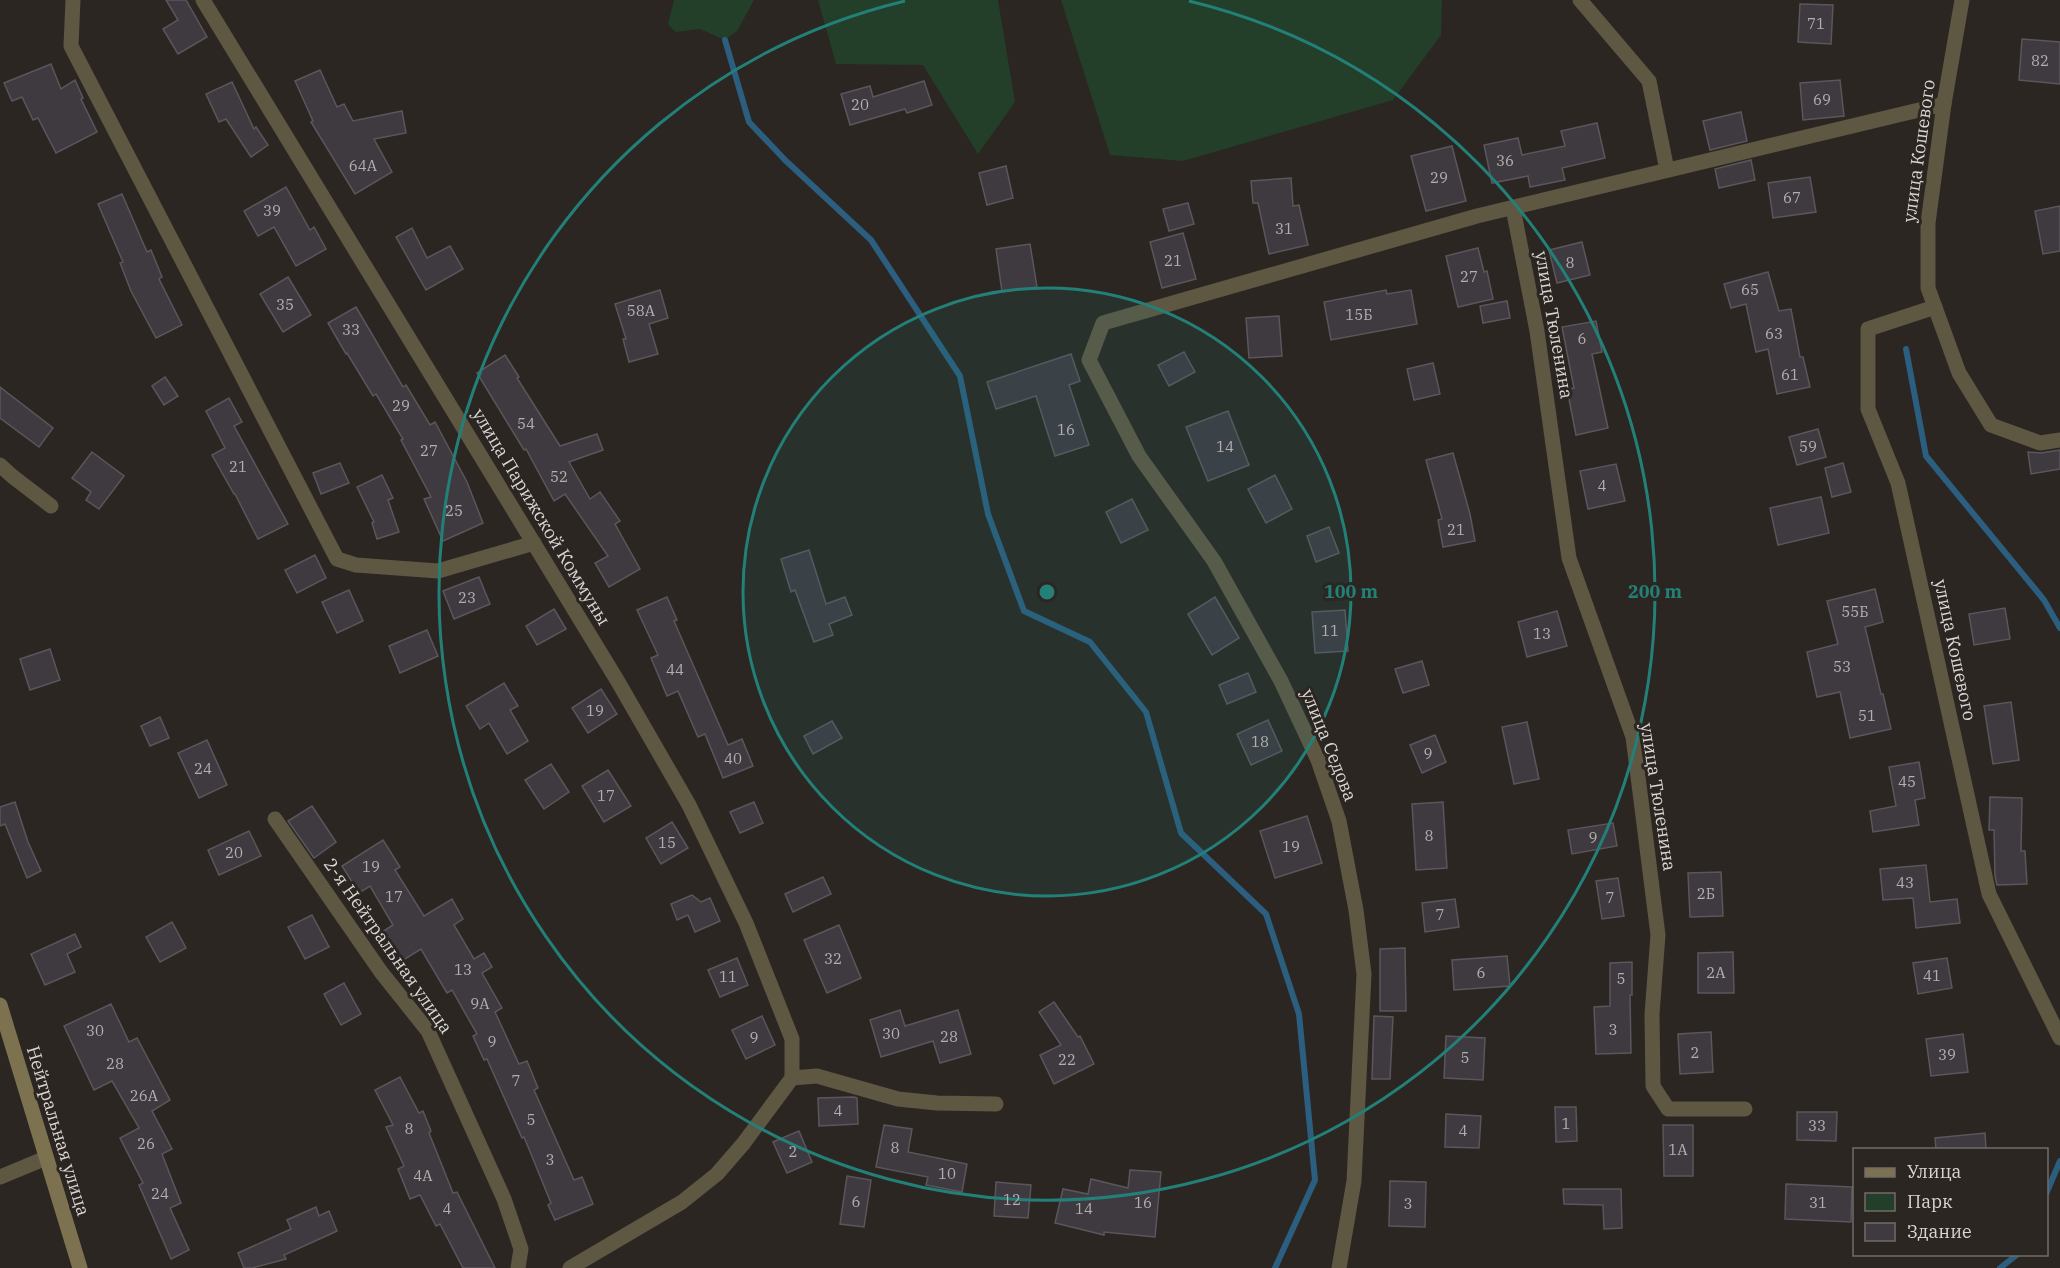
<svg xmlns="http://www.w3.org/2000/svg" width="2060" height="1268" font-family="'IBM Plex Serif',serif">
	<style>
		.green { fill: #233e29 }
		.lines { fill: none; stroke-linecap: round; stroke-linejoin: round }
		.stream { stroke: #2c5e7f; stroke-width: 6 }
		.building { fill: #3e3a40; stroke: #5a565c; stroke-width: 1.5 }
		.minor { stroke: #5e5742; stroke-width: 15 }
		.secondary { stroke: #7d7250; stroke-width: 15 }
		.ring { fill: none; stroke: #238078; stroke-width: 3 }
		.labels { text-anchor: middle; stroke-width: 6; stroke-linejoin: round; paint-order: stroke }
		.number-label { font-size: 15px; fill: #b3afaf }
		.street-label { font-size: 18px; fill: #dad6d4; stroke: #2b2622 }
		.centre { fill: #238078; stroke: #2b2622; stroke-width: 3 }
		.ring-label { font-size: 18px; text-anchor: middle; font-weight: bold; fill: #238078; stroke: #2b2622; stroke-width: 6; stroke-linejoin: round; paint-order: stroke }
	</style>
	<rect width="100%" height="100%" fill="#2b2622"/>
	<g class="green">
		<polygon points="674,0 754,0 737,31 725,40 700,29 675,32 668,24"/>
		<polygon points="818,0 998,0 1015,102 978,154 923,65 836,64"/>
		<polygon points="1061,0 1442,0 1441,35 1393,100 1183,161 1110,155"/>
	</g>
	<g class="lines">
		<g class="stream">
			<polyline points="725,40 749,122 785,160 871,240 960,376 988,514 1024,611 1090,642 1146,712 1181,833 1266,914 1299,1014 1315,1180 1275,1268"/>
			<polyline points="1906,349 1926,456 2044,600 2060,628"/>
			<polyline points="2046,1194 2060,1161"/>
			<polyline points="2000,1268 2018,1254"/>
		</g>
	</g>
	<g class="building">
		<polygon points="166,0 186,0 207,37 178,54 163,29 178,20"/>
		<polygon points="1800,4 1833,5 1831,44 1798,42"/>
		<polygon points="2022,39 2060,42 2060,84 2019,80"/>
		<polygon points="51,64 61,89 75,80 83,98 81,99 97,132 56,153 38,118 33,120 22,97 12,101 4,83"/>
		<polygon points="320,70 337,107 344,104 353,121 402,111 406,133 374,139 392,172 355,194 311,122 313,121 295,81"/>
		<polygon points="1840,80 1844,116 1803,120 1800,83"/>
		<polygon points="924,81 932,105 907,113 905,109 850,125 841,94 870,86 873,97"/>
		<polygon points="232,82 254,129 256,127 268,145 251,157 226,119 219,122 206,94"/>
		<polygon points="1741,112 1747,141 1710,150 1703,121"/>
		<polygon points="1597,123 1605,158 1562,168 1565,180 1530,187 1528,176 1492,183 1484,145 1518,138 1522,155 1565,146 1561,131"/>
		<polygon points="1452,146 1466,201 1426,211 1411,156"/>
		<polygon points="1751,160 1755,180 1719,188 1715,169"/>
		<polygon points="1006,166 1013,198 987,205 979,173"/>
		<polygon points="1810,177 1816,212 1773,218 1768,183"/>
		<polygon points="1291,178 1293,206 1299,205 1308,245 1269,254 1258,203 1253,203 1251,181"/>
		<polygon points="286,187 310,230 314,227 326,249 296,266 274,227 258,236 244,211"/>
		<polygon points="122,194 147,252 151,250 162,277 159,279 182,325 156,338 131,291 120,263 123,262 98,204"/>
		<polygon points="1188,203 1194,224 1169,231 1163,209"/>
		<polygon points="2060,206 2060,251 2043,254 2035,211"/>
		<polygon points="412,228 427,258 450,246 463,269 426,290 396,237"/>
		<polygon points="1183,233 1196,279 1162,288 1150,242"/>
		<polygon points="1582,242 1590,275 1557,283 1549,250"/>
		<polygon points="1030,244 1037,287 1002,292 996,249"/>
		<polygon points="1478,248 1484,272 1487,271 1493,299 1458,307 1446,256"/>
		<polygon points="1768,272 1779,311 1791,309 1800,357 1803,357 1810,387 1777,394 1768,349 1756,352 1746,304 1731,308 1724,284"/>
		<polygon points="288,277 311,315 283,332 260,294"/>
		<polygon points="660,290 668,318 649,324 658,354 629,362 623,339 626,339 615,304"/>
		<polygon points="1386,290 1387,294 1411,290 1417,324 1331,340 1324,302"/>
		<polygon points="1507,301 1510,318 1483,323 1480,306"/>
		<polygon points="356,307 403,387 406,385 430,425 435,422 467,482 483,523 443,541 424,499 431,497 401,440 403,439 376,394 373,396 347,353 346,354 328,323"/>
		<polygon points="1279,316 1282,356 1249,358 1246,318"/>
		<polygon points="1596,321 1602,352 1592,354 1608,428 1576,435 1567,389 1574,388 1562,327"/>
		<polygon points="1184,352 1195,372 1169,386 1158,365"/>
		<polygon points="1071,354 1080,381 1069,385 1089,445 1055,456 1036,396 996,409 987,382"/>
		<polygon points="505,355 519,377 517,378 560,446 597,434 603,450 569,462 590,499 600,492 620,521 615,524 640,569 609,587 595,563 608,556 565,494 554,501 526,449 524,450 477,373"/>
		<polygon points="1433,363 1440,394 1414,400 1407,369"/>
		<polygon points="165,377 178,396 164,405 152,386"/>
		<polygon points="0,387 53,428 39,447 0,418"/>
		<polygon points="229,398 242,422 234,426 288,524 258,539 235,494 234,494 212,455 225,448 206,411"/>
		<polygon points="1228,411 1249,465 1208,481 1186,427"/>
		<polygon points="1818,429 1826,457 1797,465 1789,437"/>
		<polygon points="2060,450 2060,469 2031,474 2028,452 2041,453"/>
		<polygon points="92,452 124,476 99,509 86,500 91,492 72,478"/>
		<polygon points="1453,453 1470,514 1475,541 1443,547 1438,520 1442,519 1426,460"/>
		<polygon points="340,463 349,483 321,494 313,473"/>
		<polygon points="1843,463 1851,492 1832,497 1825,468"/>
		<polygon points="1616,464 1625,501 1588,509 1580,471"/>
		<polygon points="382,475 393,498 388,500 399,532 377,539 372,523 374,522 357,487"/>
		<polygon points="1275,475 1292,509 1266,523 1248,489"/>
		<polygon points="1821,497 1829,533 1778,545 1770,508"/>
		<polygon points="1132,499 1148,530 1121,543 1106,512"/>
		<polygon points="1329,527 1339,553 1316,562 1307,536"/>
		<polygon points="809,550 826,604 845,597 852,615 829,624 833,635 814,642 795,590 791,592 781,559"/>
		<polygon points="315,555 326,578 297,593 285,570"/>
		<polygon points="479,577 490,604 454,619 443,591"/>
		<polygon points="1875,589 1883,622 1865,627 1881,694 1883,694 1891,729 1850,738 1840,692 1817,697 1807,652 1838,644 1827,601"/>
		<polygon points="349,590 363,621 337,633 322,602"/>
		<polygon points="667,597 677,620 674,621 728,745 742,739 753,766 723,778 705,734 698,737 678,691 667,696 651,658 658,655 637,610"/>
		<polygon points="1215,597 1239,638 1212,655 1188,614"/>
		<polygon points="2005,608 2010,639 1974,645 1969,614"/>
		<polygon points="554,609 566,629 537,645 526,626"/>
		<polygon points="1345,610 1348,651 1315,653 1312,612"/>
		<polygon points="1557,611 1567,646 1527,657 1518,622"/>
		<polygon points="427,630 438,656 400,673 389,646"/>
		<polygon points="50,649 60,680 30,690 20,659"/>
		<polygon points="1422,661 1429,685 1403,693 1395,669"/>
		<polygon points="1248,673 1256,692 1227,704 1219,685"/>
		<polygon points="504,683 518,706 510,710 528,741 507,754 489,723 480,729 466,706"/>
		<polygon points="601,689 617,714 588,733 572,708"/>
		<polygon points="2011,702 2019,760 1993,764 1984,706"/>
		<polygon points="160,717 169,738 150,746 141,726"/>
		<polygon points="1268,720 1282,751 1251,765 1237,734"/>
		<polygon points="832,721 842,738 813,754 804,736"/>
		<polygon points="1527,722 1539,779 1514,784 1502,727"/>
		<polygon points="1435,735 1446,762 1422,773 1410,745"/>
		<polygon points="207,740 227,785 199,798 178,753"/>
		<polygon points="1919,762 1925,798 1915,800 1919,825 1873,832 1870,811 1896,806 1889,767"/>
		<polygon points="551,764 569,792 544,809 525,780"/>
		<polygon points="608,770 631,806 604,822 582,786"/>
		<polygon points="1990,797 2022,798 2021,851 2025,851 2027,884 1997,885 1995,876 1994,830 1989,830"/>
		<polygon points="15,802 28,842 41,871 27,878 5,824 0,826 0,807"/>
		<polygon points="754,802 763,823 740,833 730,812"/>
		<polygon points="1443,802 1447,868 1416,870 1412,804"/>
		<polygon points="312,806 336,842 314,858 288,821"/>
		<polygon points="1307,816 1322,863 1275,878 1260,831"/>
		<polygon points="672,822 688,848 661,864 646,838"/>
		<polygon points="1613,823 1617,846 1572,854 1568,830"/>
		<polygon points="249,831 261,856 219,875 208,850"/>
		<polygon points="383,840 400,867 395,870 424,916 452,899 463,919 454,925 474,959 484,953 492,967 482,973 502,1008 495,1012 519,1064 527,1061 538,1088 534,1090 574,1180 582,1177 593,1204 555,1220 548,1205 551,1203 524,1137 522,1138 487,1059 484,1060 473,1036 477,1034 452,990 447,993 421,949 400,962 382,932 393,925 370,886 359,893 342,866"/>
		<polygon points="1926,865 1930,902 1957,899 1960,923 1916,928 1913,898 1883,900 1880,869"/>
		<polygon points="1721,872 1723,916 1690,917 1688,873"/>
		<polygon points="823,877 831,894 793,912 785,894"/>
		<polygon points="1618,878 1624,916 1602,919 1596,881"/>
		<polygon points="692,895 701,902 710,898 720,921 695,932 688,915 677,920 671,904"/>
		<polygon points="1455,899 1459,927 1425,932 1422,903"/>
		<polygon points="312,915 329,947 305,959 288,927"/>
		<polygon points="172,922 186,948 160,962 146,937"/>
		<polygon points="839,925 861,978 827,993 804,940"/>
		<polygon points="75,934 81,947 67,954 75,972 45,985 31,954"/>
		<polygon points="1405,948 1406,1011 1380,1011 1380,949"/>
		<polygon points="1733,952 1734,993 1698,993 1698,953"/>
		<polygon points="1507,956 1510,986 1454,990 1452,960"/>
		<polygon points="737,958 748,985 720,997 708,970"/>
		<polygon points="1947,958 1952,988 1918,994 1913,963"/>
		<polygon points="1632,962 1632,995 1630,995 1631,1053 1596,1054 1594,1007 1610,1006 1610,963"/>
		<polygon points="344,983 361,1014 341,1025 324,994"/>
		<polygon points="1054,1002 1078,1037 1080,1036 1094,1064 1054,1084 1040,1055 1061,1045 1039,1012"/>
		<polygon points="111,1004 129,1042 137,1038 170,1100 152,1111 172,1149 162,1154 181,1203 170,1208 189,1250 171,1259 139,1185 143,1183 120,1138 139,1128 112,1081 94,1090 64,1026"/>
		<polygon points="900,1010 905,1026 958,1010 971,1054 940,1063 933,1041 881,1057 870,1020"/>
		<polygon points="762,1016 775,1045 746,1059 732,1030"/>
		<polygon points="1374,1016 1393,1017 1390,1079 1372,1079"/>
		<polygon points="1711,1032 1713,1072 1680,1074 1678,1034"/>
		<polygon points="1963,1034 1968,1072 1931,1076 1926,1039"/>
		<polygon points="1446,1036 1485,1038 1483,1080 1444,1078"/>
		<polygon points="400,1077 419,1113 423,1111 431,1131 429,1133 453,1193 457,1192 495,1268 463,1268 440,1224 436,1226 420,1195 410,1199 398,1169 404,1166 386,1127 393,1125 375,1090"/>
		<polygon points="854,1097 857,1098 858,1124 819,1126 818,1098"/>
		<polygon points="1555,1107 1576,1107 1577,1141 1556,1142"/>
		<polygon points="1797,1112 1837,1112 1836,1141 1797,1140"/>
		<polygon points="1446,1114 1481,1116 1479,1148 1445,1147"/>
		<polygon points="884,1125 912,1129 908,1152 967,1164 962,1192 926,1185 928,1177 876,1167"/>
		<polygon points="1663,1125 1693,1125 1693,1176 1664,1176"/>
		<polygon points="799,1131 812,1162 787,1173 773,1142"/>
		<polygon points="1985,1133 1986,1149 1936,1149 1935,1138"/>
		<polygon points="1130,1170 1161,1172 1155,1237 1104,1232 1104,1235 1055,1223 1063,1189 1088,1194 1091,1179 1128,1188"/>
		<polygon points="847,1176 871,1180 864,1227 840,1224"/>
		<polygon points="1390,1181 1426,1182 1425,1227 1389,1226"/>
		<polygon points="996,1182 1031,1185 1028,1218 994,1216"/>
		<polygon points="1786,1184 1852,1187 1851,1222 1785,1219"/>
		<polygon points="1563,1189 1621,1189 1622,1228 1604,1229 1603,1205 1564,1204"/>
		<polygon points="316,1207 319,1216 329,1211 337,1231 284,1255 286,1259 252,1268 244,1268 238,1253 291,1229 287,1220"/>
	</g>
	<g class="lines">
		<g class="minor">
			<polyline points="73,0 71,46 337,559 356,565 438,571 534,543"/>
			<polyline points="203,0 617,680 689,805 746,923 792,1039 792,1078"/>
			<polyline points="1580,0 1649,81 1667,170"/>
			<polyline points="1962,0 1944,104 1928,223 1928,288 1959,373 1991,425 2040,443 2060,440"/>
			<polyline points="1513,208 1537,331 1569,558 1633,737 1658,935 1652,1014 1653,1086 1668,1109 1745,1109"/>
			<polyline points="1935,307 1868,329 1868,409 1898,483 1989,894 2060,1038"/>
			<polyline points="0,465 12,476 51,506"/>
			<polyline points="275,819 381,972 428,1031 504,1199 521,1249 518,1268"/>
			<polyline points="0,1177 46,1158"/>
			<polyline points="570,1268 682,1202 717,1174 743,1144 792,1078 817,1076 898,1099 937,1103 996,1104"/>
			<polyline points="1339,1268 1354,1181 1364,974 1356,910 1339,821 1318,760 1281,681 1214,561 1139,456 1089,360 1103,323 1477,216 1944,104"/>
		</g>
		<polyline class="secondary" points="0,1005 80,1268"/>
	</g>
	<circle cx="1047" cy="592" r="304" fill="#238078" fill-opacity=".12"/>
	<g class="ring">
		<circle cx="1047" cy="592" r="304"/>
		<path d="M1189 1A608 608 0 1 1 905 1"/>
	</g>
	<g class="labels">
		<g class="number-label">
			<text x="1816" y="29">71</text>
			<text x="2040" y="66">82</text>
			<text x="1822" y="105">69</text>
			<text x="860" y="110">20</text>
			<text x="1505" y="166">36</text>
			<text x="363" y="171">64А</text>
			<text x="1439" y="183">29</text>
			<text x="1792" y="203">67</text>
			<text x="272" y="216">39</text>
			<text x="1284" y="234">31</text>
			<text x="1173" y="266">21</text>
			<text x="1570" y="268">8</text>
			<text x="1469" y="282">27</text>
			<text x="1750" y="295">65</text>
			<text x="285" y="310">35</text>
			<text x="641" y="316">58А</text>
			<text x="1359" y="320">15Б</text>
			<text x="351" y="335">33</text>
			<text x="1774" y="339">63</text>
			<text x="1582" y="344">6</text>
			<text x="1790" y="380">61</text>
			<text x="401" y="411">29</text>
			<text x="526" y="429">54</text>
			<text x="1066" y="435">16</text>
			<text x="1225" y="452">14</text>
			<text x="1808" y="452">59</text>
			<text x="429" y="456">27</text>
			<text x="238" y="472">21</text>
			<text x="559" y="482">52</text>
			<text x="1602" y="491">4</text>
			<text x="454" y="516">25</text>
			<text x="1456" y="535">21</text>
			<text x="467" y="603">23</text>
			<text x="1855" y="617">55Б</text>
			<text x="1330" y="636">11</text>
			<text x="1542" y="639">13</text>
			<text x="1842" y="672">53</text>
			<text x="675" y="675">44</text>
			<text x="595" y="716">19</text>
			<text x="1867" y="721">51</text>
			<text x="1260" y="747">18</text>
			<text x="1428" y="759">9</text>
			<text x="733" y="764">40</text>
			<text x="203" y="774">24</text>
			<text x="1907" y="787">45</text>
			<text x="606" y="801">17</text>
			<text x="1429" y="841">8</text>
			<text x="1593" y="843">9</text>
			<text x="667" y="848">15</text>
			<text x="1291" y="852">19</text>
			<text x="234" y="858">20</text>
			<text x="371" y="872">19</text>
			<text x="1905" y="888">43</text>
			<text x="1706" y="899">2Б</text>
			<text x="394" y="902">17</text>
			<text x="1610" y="903">7</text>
			<text x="1440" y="920">7</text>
			<text x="833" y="964">32</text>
			<text x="463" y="975">13</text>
			<text x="1481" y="978">6</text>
			<text x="1716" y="978">2А</text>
			<text x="1932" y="981">41</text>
			<text x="728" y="982">11</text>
			<text x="1621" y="984">5</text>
			<text x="480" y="1009">9А</text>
			<text x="1613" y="1035">3</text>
			<text x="95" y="1036">30</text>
			<text x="891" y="1039">30</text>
			<text x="949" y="1042">28</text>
			<text x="754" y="1043">9</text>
			<text x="492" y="1047">9</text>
			<text x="1695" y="1058">2</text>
			<text x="1947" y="1060">39</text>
			<text x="1465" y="1063">5</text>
			<text x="1067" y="1065">22</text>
			<text x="115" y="1069">28</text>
			<text x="516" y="1086">7</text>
			<text x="144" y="1101">26А</text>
			<text x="838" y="1116">4</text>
			<text x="531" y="1125">5</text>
			<text x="1566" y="1129">1</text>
			<text x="1817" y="1131">33</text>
			<text x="409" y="1134">8</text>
			<text x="1463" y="1136">4</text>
			<text x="146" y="1149">26</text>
			<text x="895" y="1153">8</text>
			<text x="1678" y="1155">1А</text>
			<text x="793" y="1157">2</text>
			<text x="550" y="1165">3</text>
			<text x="947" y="1179">10</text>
			<text x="423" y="1181">4А</text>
			<text x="160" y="1199">24</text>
			<text x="1012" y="1205">12</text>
			<text x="856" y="1207">6</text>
			<text x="1143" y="1208">16</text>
			<text x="1818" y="1208">31</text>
			<text x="1408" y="1209">3</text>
			<text x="447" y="1214">4</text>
			<text x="1084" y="1214">14</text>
		</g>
		<g class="street-label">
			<text transform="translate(1919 151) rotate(-82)" y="6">улица Кошевого</text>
			<text transform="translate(1554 325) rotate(80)" y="6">улица Тюленина</text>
			<text transform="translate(541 517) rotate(59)" y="6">улица Парижской Коммуны</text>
			<text transform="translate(1955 650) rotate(78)" y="6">улица Кошевого</text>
			<text transform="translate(1329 745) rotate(68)" y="6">улица Седова</text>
			<text transform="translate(1658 797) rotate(81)" y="6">улица Тюленина</text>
			<text transform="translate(388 946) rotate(55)" y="6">2-я Нейтральная улица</text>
			<text transform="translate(58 1131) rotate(73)" y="6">Нейтральная улица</text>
		</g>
	</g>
	<circle cx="1047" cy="592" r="9" class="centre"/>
	<g class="ring-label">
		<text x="1351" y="598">100 m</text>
		<text x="1655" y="598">200 m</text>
	</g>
	<rect x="1853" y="1148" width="195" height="108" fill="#2b2622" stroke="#716c69" stroke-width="1.5"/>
	<rect x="1865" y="1168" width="30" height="9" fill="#7d7250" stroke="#716c69" stroke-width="1.5"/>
	<text x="1907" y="1178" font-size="18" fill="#dad6d4">Улица</text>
	<rect x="1865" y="1193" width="30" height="18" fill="#233e29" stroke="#716c69" stroke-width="1.5"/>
	<text x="1907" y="1208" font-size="18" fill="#dad6d4">Парк</text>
	<rect x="1865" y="1223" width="30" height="18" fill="#3e3a40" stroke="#716c69" stroke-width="1.5"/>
	<text x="1907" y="1238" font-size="18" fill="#dad6d4">Здание</text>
</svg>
